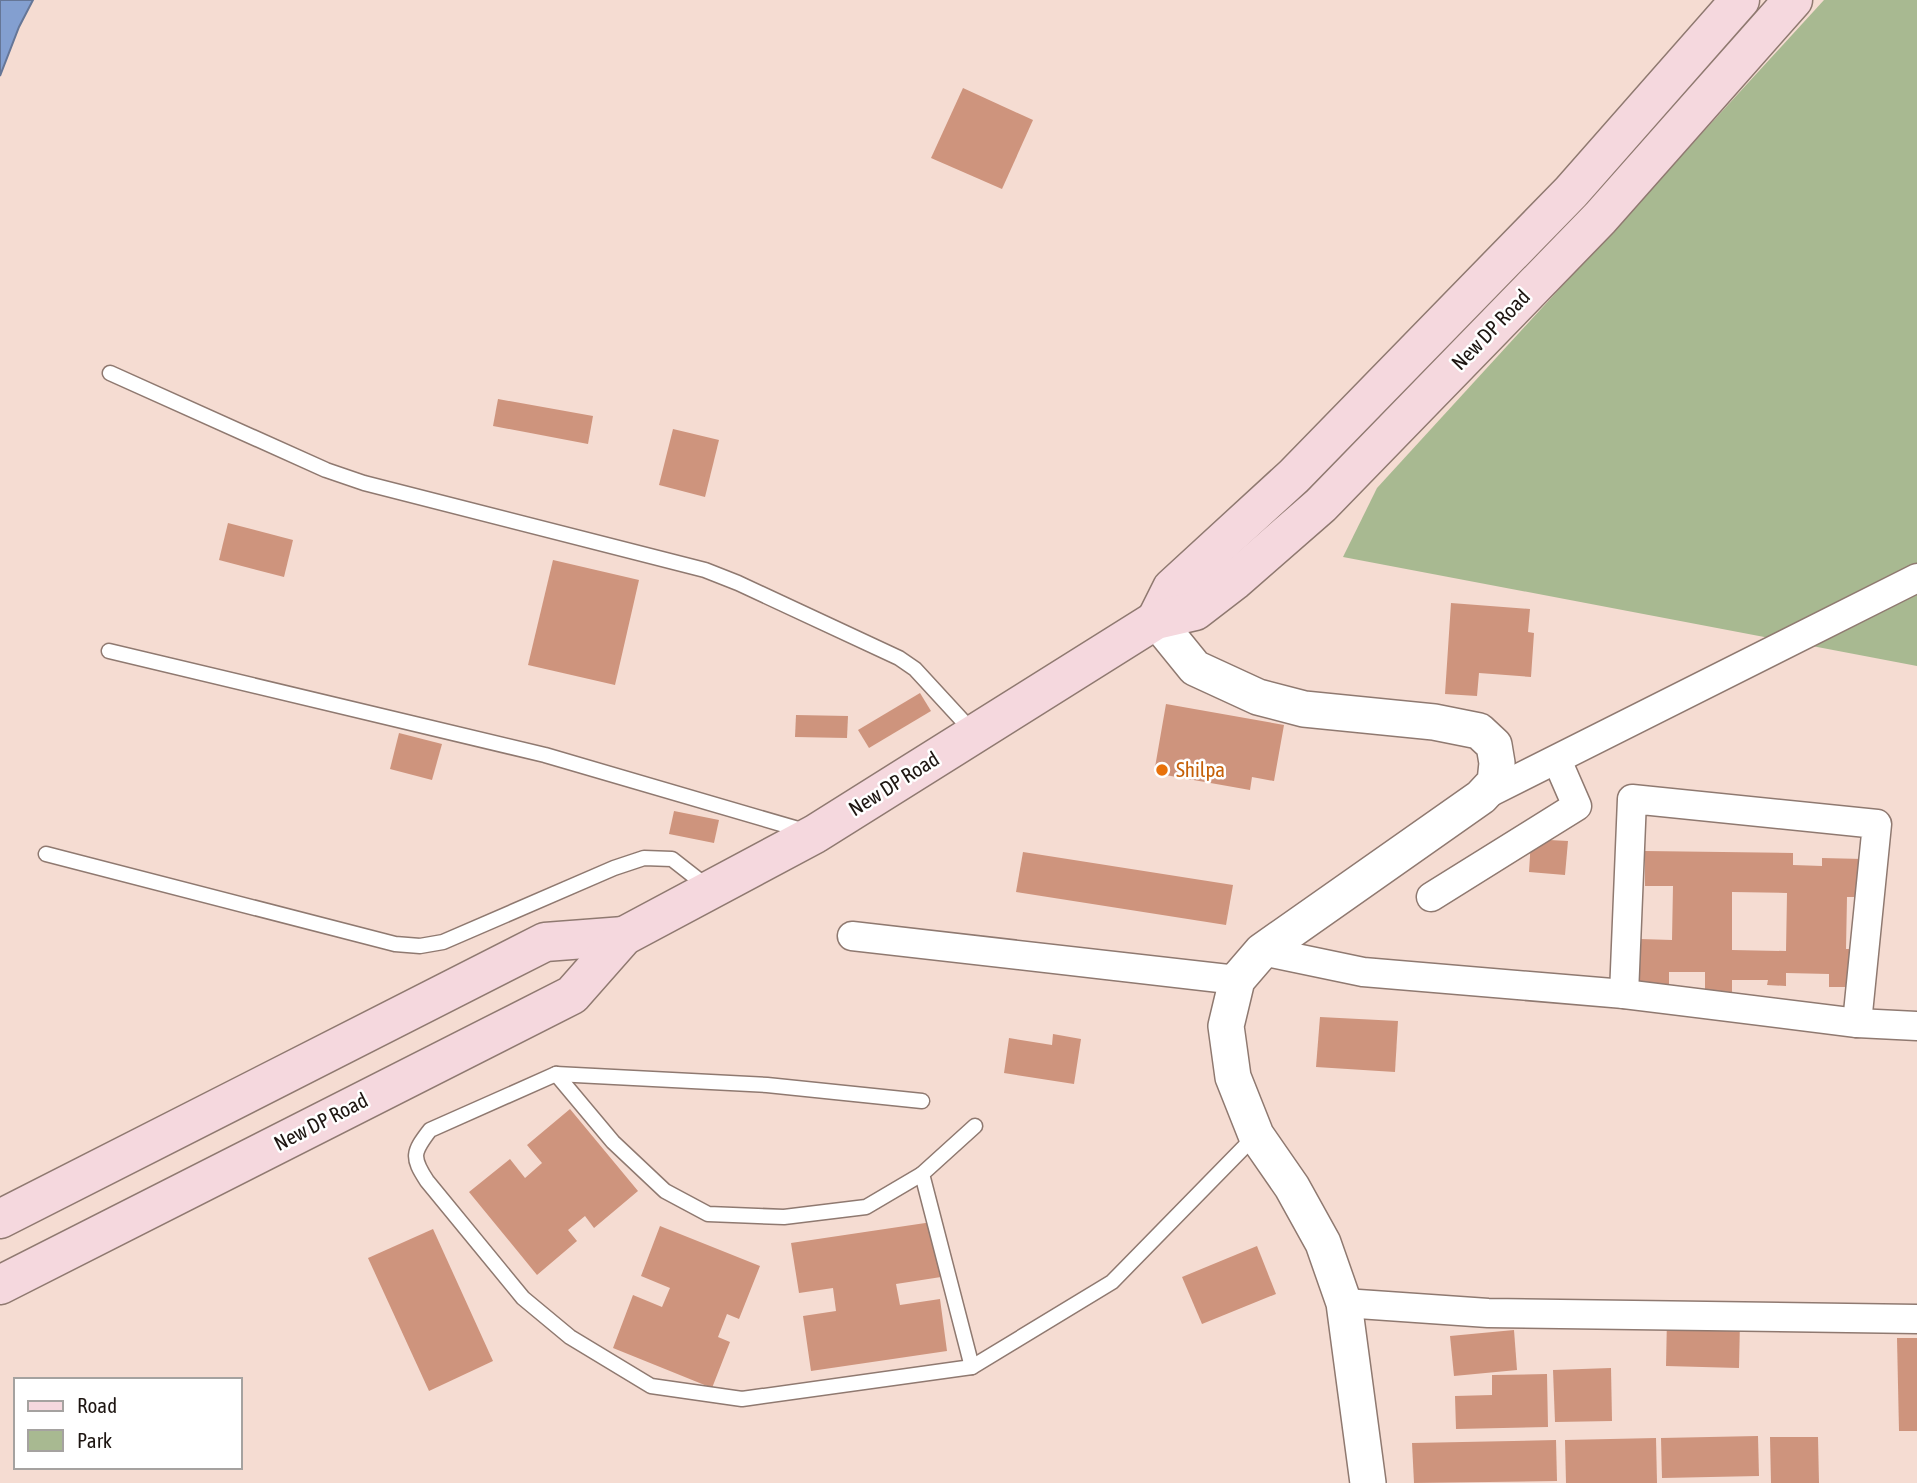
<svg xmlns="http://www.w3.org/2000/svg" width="1917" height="1483" font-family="'Asap Condensed',sans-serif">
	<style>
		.green { fill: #a8b991 }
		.water { fill: #839fd0; stroke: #657697; stroke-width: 2 }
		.building { fill: #ce947d; fill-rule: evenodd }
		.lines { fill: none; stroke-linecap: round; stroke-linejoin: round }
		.service-casing { stroke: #8f7970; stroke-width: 17 }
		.minor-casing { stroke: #8f7970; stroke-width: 31 }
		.tertiary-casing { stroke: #8f7970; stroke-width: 38 }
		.secondary-casing { stroke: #8f7970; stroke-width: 41 }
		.service { stroke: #fff; stroke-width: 14 }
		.minor { stroke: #fff; stroke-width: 28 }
		.tertiary { stroke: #fff; stroke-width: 35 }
		.secondary { stroke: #f5d8de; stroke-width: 38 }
		.food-dot { fill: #e8710a; stroke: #fff; stroke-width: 2.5 }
		.labels { text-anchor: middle; stroke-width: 5; stroke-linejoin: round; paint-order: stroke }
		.street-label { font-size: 21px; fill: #1e1612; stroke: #fff }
		.food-label { font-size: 21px; fill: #c56008; stroke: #fff; text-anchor: start }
	</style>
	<rect width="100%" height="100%" fill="#f5dcd2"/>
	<polygon class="green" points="1824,0 1917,0 1917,666 1343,557 1377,488"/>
	<polygon class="water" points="0,0 33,0 19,27 0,76"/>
	<g class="building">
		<polygon points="963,88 1033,120 1002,189 931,158"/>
		<polygon points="498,399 593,416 588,444 493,426"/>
		<polygon points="673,429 719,440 705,497 659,485"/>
		<polygon points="228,523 293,540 284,577 219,560"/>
		<polygon points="553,560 639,580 615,685 528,665"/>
		<polygon points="1451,603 1530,609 1528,632 1534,633 1531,677 1479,673 1477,696 1445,694"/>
		<polygon points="920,693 931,711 869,748 858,730"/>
		<polygon points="1166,704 1284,725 1274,781 1252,777 1250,790 1154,773"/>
		<polygon points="796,715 848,716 847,738 795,737"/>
		<polygon points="399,733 442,744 432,780 390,769"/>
		<polygon points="674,811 719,820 714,843 669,834"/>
		<polygon points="1531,839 1568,841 1565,875 1529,872"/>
		<path d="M1645 851 1793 853V865L1822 866V858L1863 859 1862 897H1847L1846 949H1852L1857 987H1829V974L1786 973V986L1767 985 1768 980H1732V992L1705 991V972H1669V991H1639L1640 939 1672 940 1673 886H1645ZM1732 892 1787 893 1786 951 1732 950Z"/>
		<polygon points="1023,852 1233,885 1226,925 1016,892"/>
		<polygon points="1320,1017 1398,1021 1395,1072 1316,1067"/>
		<polygon points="1053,1034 1081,1039 1074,1084 1004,1073 1009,1038 1052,1045"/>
		<polygon points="570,1109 638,1191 594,1228 585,1216 568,1230 577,1241 537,1275 469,1192 510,1159 525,1178 542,1163 527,1145"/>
		<polygon points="932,1222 941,1277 896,1284 900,1305 940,1299 947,1351 811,1371 803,1316 836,1311 833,1288 799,1293 791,1243"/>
		<polygon points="660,1226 760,1266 739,1319 727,1314 718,1337 730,1342 712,1388 613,1348 633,1295 662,1307 670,1288 641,1276"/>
		<polygon points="433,1229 493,1361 429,1391 368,1258"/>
		<polygon points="1257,1246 1276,1294 1202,1324 1182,1277"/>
		<polygon points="1667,1318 1740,1320 1739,1368 1666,1366"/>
		<polygon points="1514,1330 1517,1370 1454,1376 1450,1336"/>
		<polygon points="1897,1338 1917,1338 1917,1431 1899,1431"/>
		<polygon points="1611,1368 1612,1421 1555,1422 1553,1370"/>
		<polygon points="1547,1374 1548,1427 1456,1429 1455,1396 1492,1395 1492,1375"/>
		<polygon points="1758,1436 1759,1476 1662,1478 1661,1438"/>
		<polygon points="1770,1437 1818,1437 1819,1483 1771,1483"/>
		<polygon points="1656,1438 1657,1483 1566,1483 1565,1440"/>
		<polygon points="1556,1440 1557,1481 1414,1483 1412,1443"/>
	</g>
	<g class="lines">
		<g class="service-casing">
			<g id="service">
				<polyline points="110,373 326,470 364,483 705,570 738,583 899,658 915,669 973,732"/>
				<polyline points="109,651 545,755 805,831"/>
				<polyline points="46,854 395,944 420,946 443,942 614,868 644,858 672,859 709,888"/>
				<polyline points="556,1074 767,1085 922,1101"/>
				<path d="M922 1174 866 1207 784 1217 708 1214 665 1191 613 1142 556 1074 430 1130C413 1152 411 1157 427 1181L523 1298 570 1337 651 1386 742 1399 972 1367 1112 1282 1255 1136"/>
				<polyline points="972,1367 922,1174 975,1126"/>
			</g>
		</g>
		<g class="minor-casing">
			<g id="minor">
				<polyline points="1481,797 1917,578"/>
				<polyline points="1431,897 1577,806 1557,760"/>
				<polyline points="852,936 1237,980"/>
				<polyline points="1262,951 1363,972 1624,994 1857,1023 1917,1026"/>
				<polyline points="1624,994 1632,799 1877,824 1857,1023"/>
				<polyline points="1344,1303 1488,1313 1917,1319"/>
			</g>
		</g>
		<g class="tertiary-casing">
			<polyline id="tertiary" points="1156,620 1195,668 1258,697 1304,709 1434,722 1479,731 1494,745 1497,763 1495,782 1481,797 1262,951 1237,980 1226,1026 1233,1077 1256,1135 1292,1187 1323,1243 1344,1303 1368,1483"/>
		</g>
		<g class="secondary-casing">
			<g id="secondary">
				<polyline points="1156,620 1172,588 1294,476 1571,192 1740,0"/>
				<polyline points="0,1219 545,942 624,936"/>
				<polyline points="0,1285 572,995 624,936 815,834 1156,620 1195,611 1234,581 1321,505 1600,218 1793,0"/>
			</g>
		</g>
		<use href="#service" class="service"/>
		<use href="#minor" class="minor"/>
		<use href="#tertiary" class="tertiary"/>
		<use href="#secondary" class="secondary"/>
	</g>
	<circle class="food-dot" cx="1162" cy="770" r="7"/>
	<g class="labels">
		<g class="street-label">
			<text transform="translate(1491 330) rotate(-46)" y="7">New DP Road</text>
			<text transform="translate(894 784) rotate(-32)" y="7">New DP Road</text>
			<text transform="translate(321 1122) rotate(-27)" y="7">New DP Road</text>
		</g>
		<g class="food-label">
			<text x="1176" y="777">Shilpa</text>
		</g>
	</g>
	<rect x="14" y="1378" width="228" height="91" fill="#ffffff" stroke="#a5a2a0" stroke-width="2"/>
	<rect x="28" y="1401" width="35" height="10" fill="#f5d8de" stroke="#a5a2a0" stroke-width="2"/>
	<text x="77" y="1413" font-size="21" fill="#1e1612">Road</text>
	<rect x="28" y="1430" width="35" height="21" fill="#a8b991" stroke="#a5a2a0" stroke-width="2"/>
	<text x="77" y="1448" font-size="21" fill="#1e1612">Park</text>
</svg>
